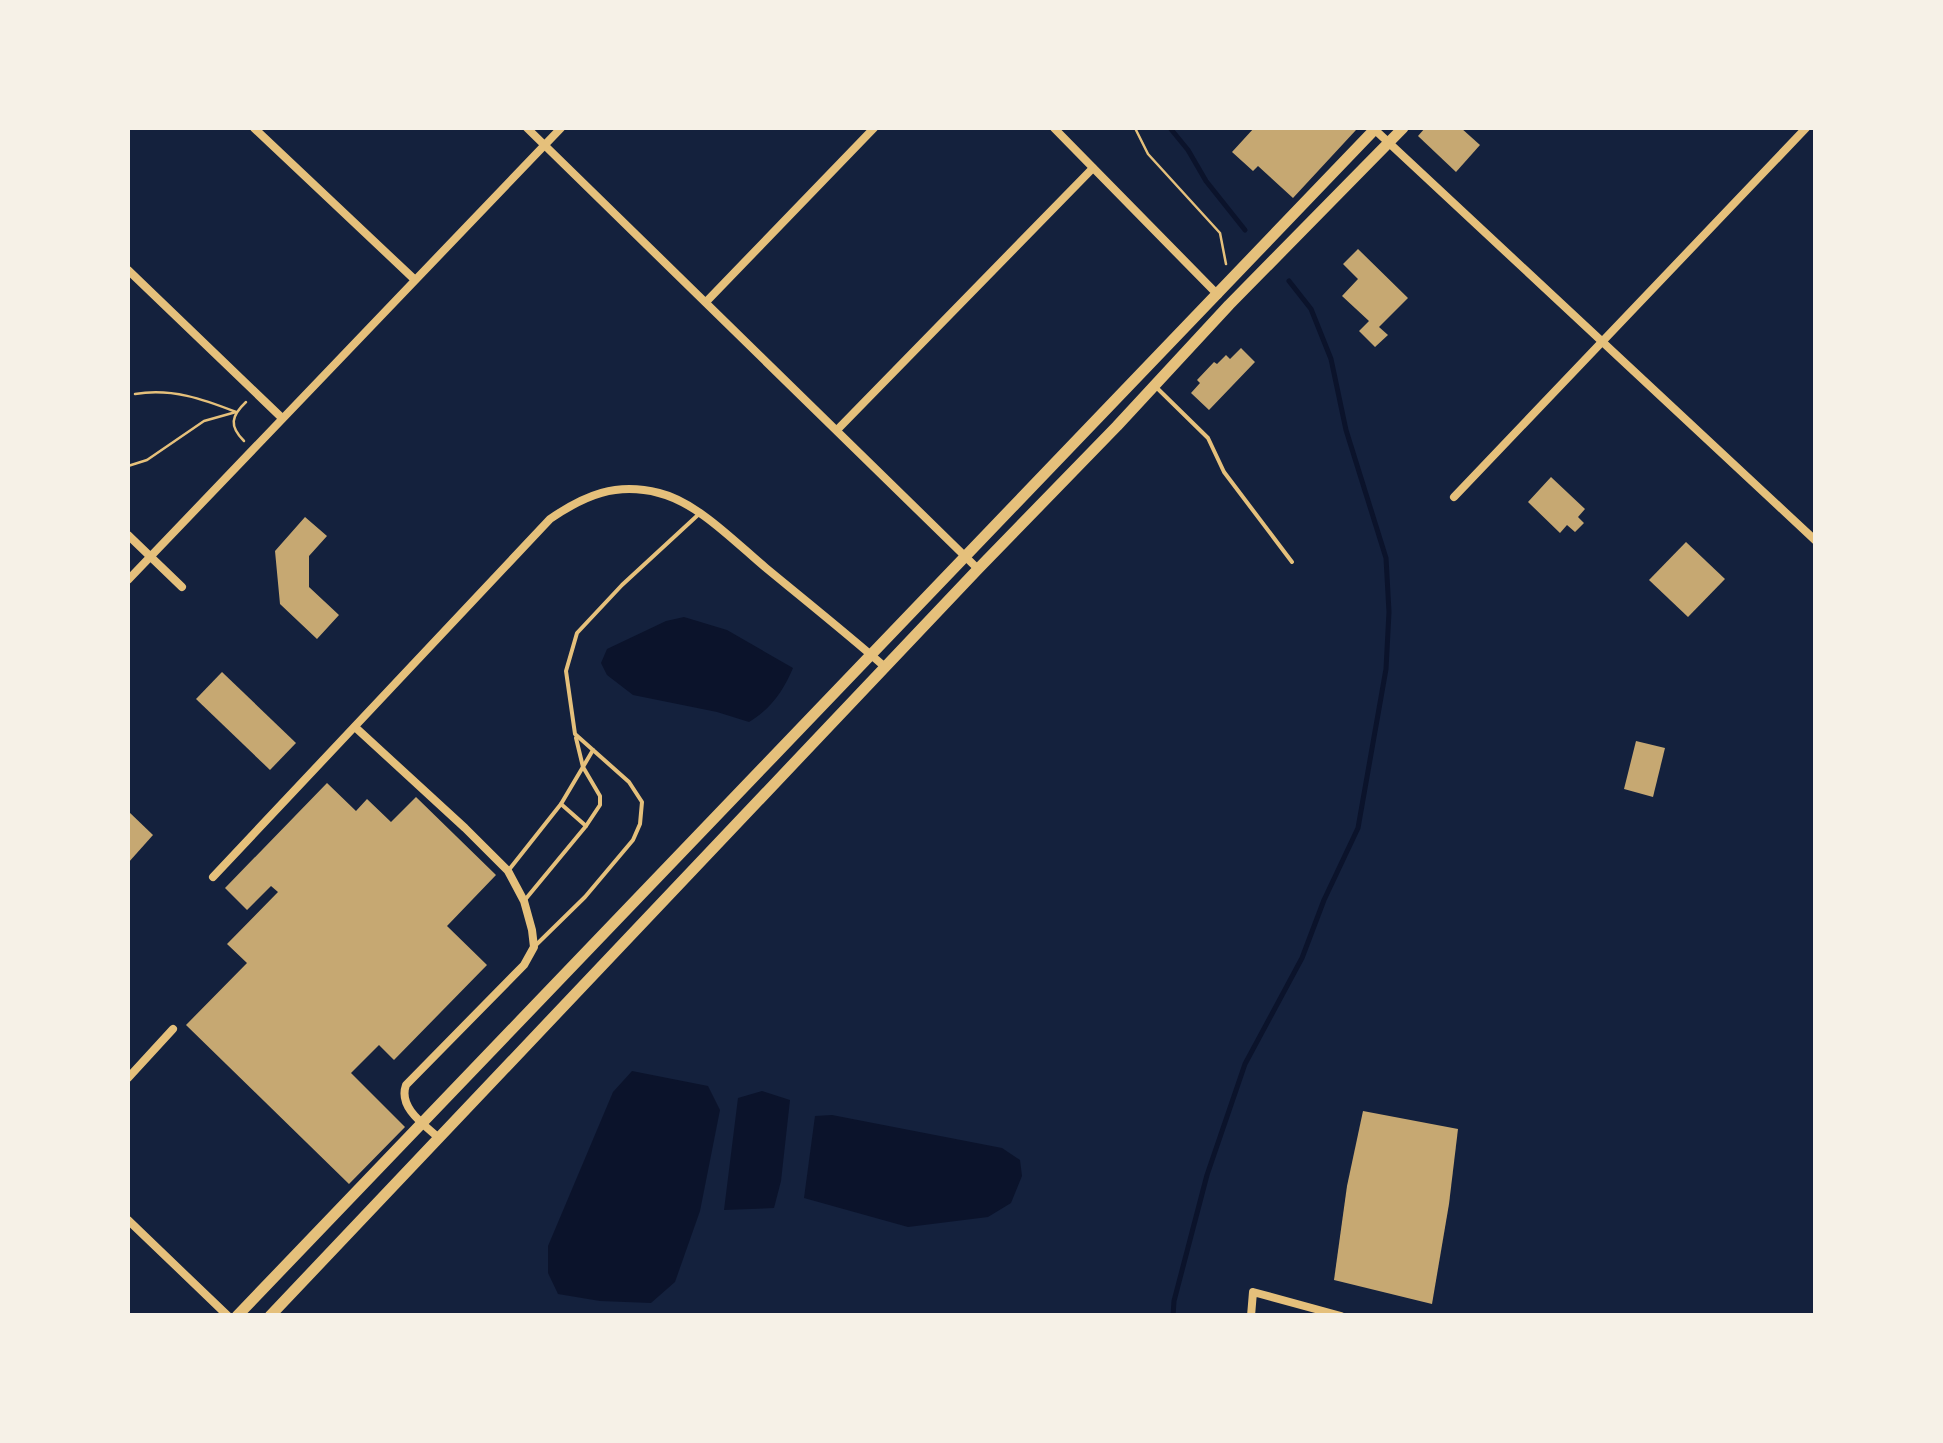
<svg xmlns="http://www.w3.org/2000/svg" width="1943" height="1443" font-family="'Exo 2',sans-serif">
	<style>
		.water { fill: #0b132b }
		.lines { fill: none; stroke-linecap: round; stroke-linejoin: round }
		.stream { stroke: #0b132b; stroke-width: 5 }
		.building { fill: #c6a872 }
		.path { stroke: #e5c07b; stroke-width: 2.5 }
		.service { stroke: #e5c07b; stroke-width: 4 }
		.minor { stroke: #e5c07b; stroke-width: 8 }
		.secondary { stroke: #e5c07b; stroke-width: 11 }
	</style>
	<rect width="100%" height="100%" fill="#14213d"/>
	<g class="water">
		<path d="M684 617 727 630 793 668C784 690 770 710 749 722L717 712 633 695 607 675 601 663 607 649 666 621Z"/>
		<polygon points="632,1071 708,1086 720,1110 700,1211 675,1282 651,1303 600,1301 558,1294 548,1273 548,1246 613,1092"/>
		<polygon points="762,1091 790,1100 781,1181 774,1208 724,1210 738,1098"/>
		<polygon points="832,1115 1002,1148 1020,1160 1022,1176 1011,1203 988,1217 908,1227 804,1198 815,1116"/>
	</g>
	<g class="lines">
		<g class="stream">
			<polyline points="1170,128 1188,150 1206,181 1245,230"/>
			<polyline points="1173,1316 1174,1301 1207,1175 1245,1064 1302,958 1324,900 1358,828 1386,669 1389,612 1386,558 1346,430 1331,359 1311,309 1289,281"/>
		</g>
	</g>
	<g class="building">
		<polygon points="1254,128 1353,128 1356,130 1293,198 1258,166 1253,171 1232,152"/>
		<polygon points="1425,128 1461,128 1480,145 1456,172 1418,136"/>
		<polygon points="1358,249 1408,298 1379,327 1388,335 1375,347 1359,331 1369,321 1342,296 1358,279 1343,264"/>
		<polygon points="1241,348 1255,362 1209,410 1191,393 1200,383 1197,380 1214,362 1217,364 1226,355 1230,359"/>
		<polygon points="1551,477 1585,509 1578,517 1584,523 1575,532 1567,525 1560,533 1528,502"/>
		<polygon points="305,517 327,536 309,556 309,587 339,615 317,639 280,604 275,551"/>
		<polygon points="1686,542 1725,579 1688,617 1649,580"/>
		<polygon points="222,672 296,743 270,770 196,699"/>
		<polygon points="1636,741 1665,748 1653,797 1624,789"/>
		<polygon points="327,783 356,811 367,799 391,822 416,797 496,875 447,926 487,965 394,1060 379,1045 351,1073 405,1127 349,1184 186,1025 247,963 227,944 278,892 271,886 247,910 225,888"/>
		<polygon points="128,811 153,835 128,863"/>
		<polygon points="1363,1111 1458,1129 1449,1204 1432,1304 1334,1280 1347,1186"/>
	</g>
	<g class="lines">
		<g class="path">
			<polyline points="1135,128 1148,154 1220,233 1226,264"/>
			<path d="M244 441C229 426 231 416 246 402"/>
			<path d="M128 466 147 460 204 421 236 412C203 399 172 388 135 394"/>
		</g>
		<g class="service">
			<polyline points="1158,389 1208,438 1224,472 1292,562"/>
			<polyline points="561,804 586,826"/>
			<polyline points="508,871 561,804 593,750"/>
			<polyline points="524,901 586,826 600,805 600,796 583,767 576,738"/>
			<polyline points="537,944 585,897 633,840 640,824 642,802 629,782 575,734 566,671 577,633 622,585 699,514"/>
		</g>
		<g class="minor">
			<polyline points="254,128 414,279"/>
			<polyline points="527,128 978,569"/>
			<polyline points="1054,128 1218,295"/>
			<polyline points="1373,128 1816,541"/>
			<polyline points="128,270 282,418"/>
			<polyline points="706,302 874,128"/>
			<polyline points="837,430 1093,168"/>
			<polyline points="1454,497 1806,128"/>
			<polyline points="128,535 182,587"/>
			<polyline points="128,580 561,128"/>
			<path d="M355 727 465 828 508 871 524 901 532 930 534 947 524 965 406 1085C398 1107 423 1124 439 1138"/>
			<path d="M213 877 550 519C585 495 616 482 659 493 697 502 736 543 766 568 806 601 846 633 885 667"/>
			<polyline points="128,1078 173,1029"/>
			<polyline points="128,1220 228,1316"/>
			<polyline points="1251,1316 1253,1292 1341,1316"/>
		</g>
		<g class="secondary">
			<polyline points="237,1316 1376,128"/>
			<polyline points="270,1316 978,569 1117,426 1229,305 1403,128"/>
		</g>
	</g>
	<rect width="1943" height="1443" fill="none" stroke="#f6f1e7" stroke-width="260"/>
</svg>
